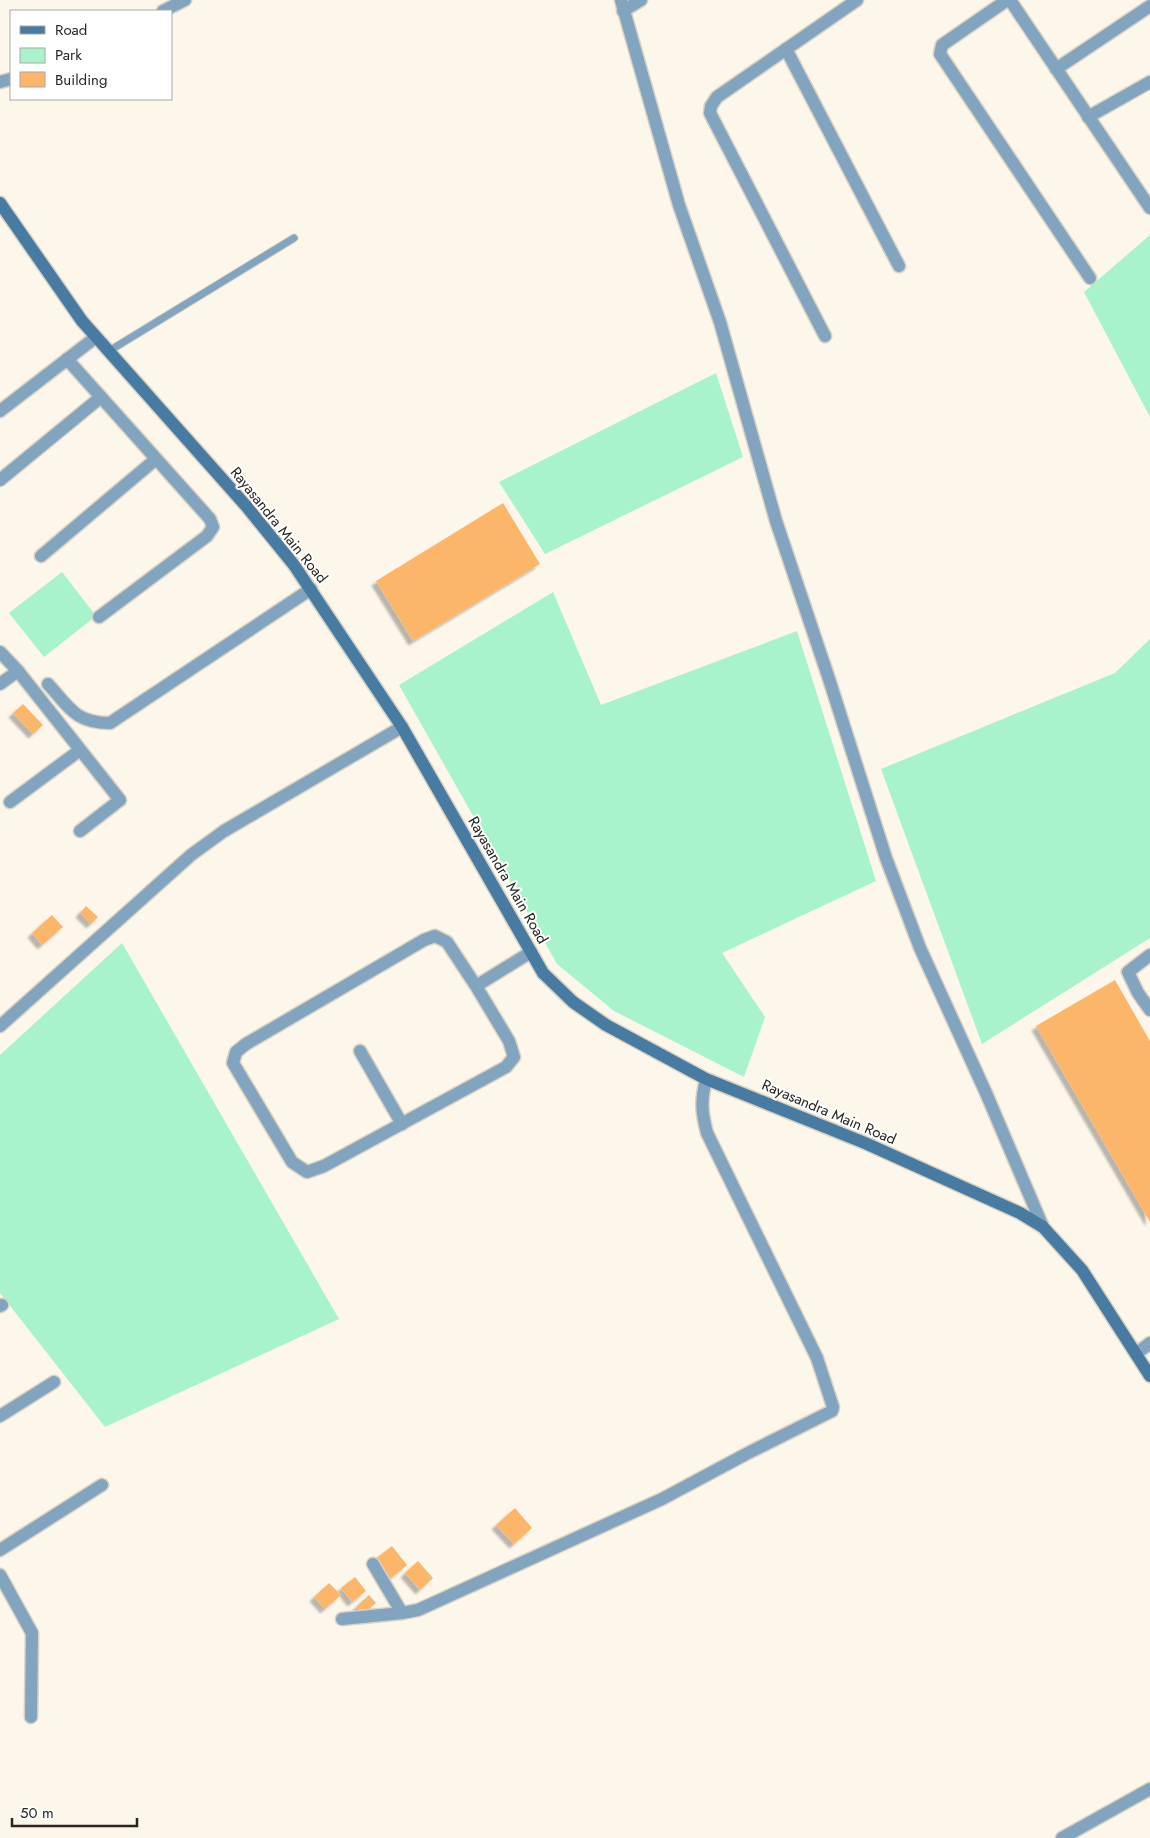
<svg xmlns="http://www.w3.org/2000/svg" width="1150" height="1838" font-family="Jost,sans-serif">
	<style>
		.green { fill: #a8f2cc }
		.building { fill: #fcb66b; filter: url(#shadow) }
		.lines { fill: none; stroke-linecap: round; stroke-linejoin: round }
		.lane-casing { stroke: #d7d1c6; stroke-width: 9 }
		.street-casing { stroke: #d7d1c6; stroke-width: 15 }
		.secondary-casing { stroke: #d7d1c6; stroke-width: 15 }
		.lane { stroke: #82a4bf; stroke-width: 7 }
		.street { stroke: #82a4bf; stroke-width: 12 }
		.secondary { stroke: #477ba2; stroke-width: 12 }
		.labels { text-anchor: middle; stroke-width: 4; stroke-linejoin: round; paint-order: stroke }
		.street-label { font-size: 15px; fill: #282621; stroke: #fff }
	</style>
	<defs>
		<filter id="shadow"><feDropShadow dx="-4.5" dy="4.5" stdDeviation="1" flood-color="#0004"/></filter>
	</defs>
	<rect width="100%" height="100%" fill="#fdf6ea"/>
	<g class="green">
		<polygon points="1150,235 1150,417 1084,292"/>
		<polygon points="716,373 743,457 545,554 499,482"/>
		<polygon points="62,572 96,616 44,657 9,613"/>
		<polygon points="553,592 601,705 797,631 876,881 722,953 765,1017 744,1077 614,1011 557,964 399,685"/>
		<polygon points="1150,639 1150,938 982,1044 881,769 1115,673"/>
		<polygon points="122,943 339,1319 105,1427 0,1293 0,1055"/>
	</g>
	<g class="building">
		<polygon points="503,503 540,564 413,641 376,581"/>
		<polygon points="23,704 43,725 33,734 13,713"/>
		<polygon points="86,906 98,917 91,924 80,913"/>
		<polygon points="52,915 63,927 42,945 32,933"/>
		<polygon points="1115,980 1150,1041 1150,1222 1036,1026"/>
		<polygon points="515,1508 532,1528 514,1544 496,1525"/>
		<polygon points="392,1546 407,1565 391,1578 375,1559"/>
		<polygon points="418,1561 433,1578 420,1590 405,1573"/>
		<polygon points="355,1577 366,1591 352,1602 341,1588"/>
		<polygon points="329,1583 341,1595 325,1609 314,1597"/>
		<polygon points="369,1595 376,1603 363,1614 356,1607"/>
	</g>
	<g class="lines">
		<g class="lane-casing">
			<polyline id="lane" points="109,351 294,238"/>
		</g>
		<g class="street-casing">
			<g id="street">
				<polyline points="621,0 679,205 720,322 776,521 829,679 886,858 920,948 986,1093 1043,1227"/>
				<polyline points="1007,0 942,45 940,54 1090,278"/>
				<polyline points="1010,0 1150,208"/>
				<polyline points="163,11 185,0"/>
				<polyline points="623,11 641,0"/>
				<polyline points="786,49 899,266"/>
				<polyline points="1056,69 1150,6"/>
				<polyline points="0,82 11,79"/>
				<polyline points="1088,117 1150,82"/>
				<polyline points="825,336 710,113 711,106 717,97 857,0"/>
				<polyline points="67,359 210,519 213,527 207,536 99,617"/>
				<polyline points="0,411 96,337"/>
				<polyline points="0,480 101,397"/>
				<polyline points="41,556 156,459"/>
				<polyline points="0,652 18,671 120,800 80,831"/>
				<polyline points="0,684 18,671"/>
				<path d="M48 684C69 707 75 723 110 723L311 589"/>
				<polyline points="10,802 80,750"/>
				<polyline points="1150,955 1128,972 1138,993 1150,1010"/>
				<polyline points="476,986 447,942 435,936 424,940 246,1044 236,1052 233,1063 292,1162 307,1172 324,1166 506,1067 514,1057 509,1041 476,986 531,952"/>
				<polyline points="0,1026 191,855 224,831 402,727"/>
				<polyline points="360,1051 402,1124"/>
				<polyline points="0,1306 2,1305"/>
				<polyline points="1136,1354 1150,1343"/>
				<polyline points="0,1416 54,1382"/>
				<polyline points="0,1550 102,1485"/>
				<path d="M373 1564 402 1613 418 1610 662 1499 748 1453 832 1411 833 1407 817 1358 707 1133C701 1110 701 1101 706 1079"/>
				<polyline points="0,1575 32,1633 31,1717"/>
				<polyline points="342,1619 402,1613"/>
				<polyline points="1062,1838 1150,1789"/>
			</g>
		</g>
		<g class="secondary-casing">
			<polyline id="secondary" points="0,203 82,321 247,507 294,565 402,727 543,973 573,1002 606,1025 706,1079 865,1143 1020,1213 1043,1227 1082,1270 1150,1376"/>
		</g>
		<use href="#lane" class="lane"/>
		<use href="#street" class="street"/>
		<use href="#secondary" class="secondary"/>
	</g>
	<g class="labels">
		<g class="street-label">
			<text transform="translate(279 525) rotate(51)" y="5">Rayasandra Main Road</text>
			<text transform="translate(508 880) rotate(60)" y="5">Rayasandra Main Road</text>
			<text transform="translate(829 1112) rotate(23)" y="5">Rayasandra Main Road</text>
		</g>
	</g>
	<rect x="10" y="10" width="162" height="90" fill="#ffffff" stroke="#a9a8a6"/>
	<rect x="20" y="26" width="25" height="8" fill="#477ba2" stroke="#a9a8a6"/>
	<text x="55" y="35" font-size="15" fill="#282621">Road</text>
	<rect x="20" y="48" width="25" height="15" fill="#a8f2cc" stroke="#a9a8a6"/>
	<text x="55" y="60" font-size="15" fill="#282621">Park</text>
	<rect x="20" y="72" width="25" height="15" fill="#fcb66b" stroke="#a9a8a6"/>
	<text x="55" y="85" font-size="15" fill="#282621">Building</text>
	<path d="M12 1818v8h125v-8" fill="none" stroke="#282621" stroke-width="2.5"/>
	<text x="20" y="1818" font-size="15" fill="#282621" stroke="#ffffff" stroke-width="4" paint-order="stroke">50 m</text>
</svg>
